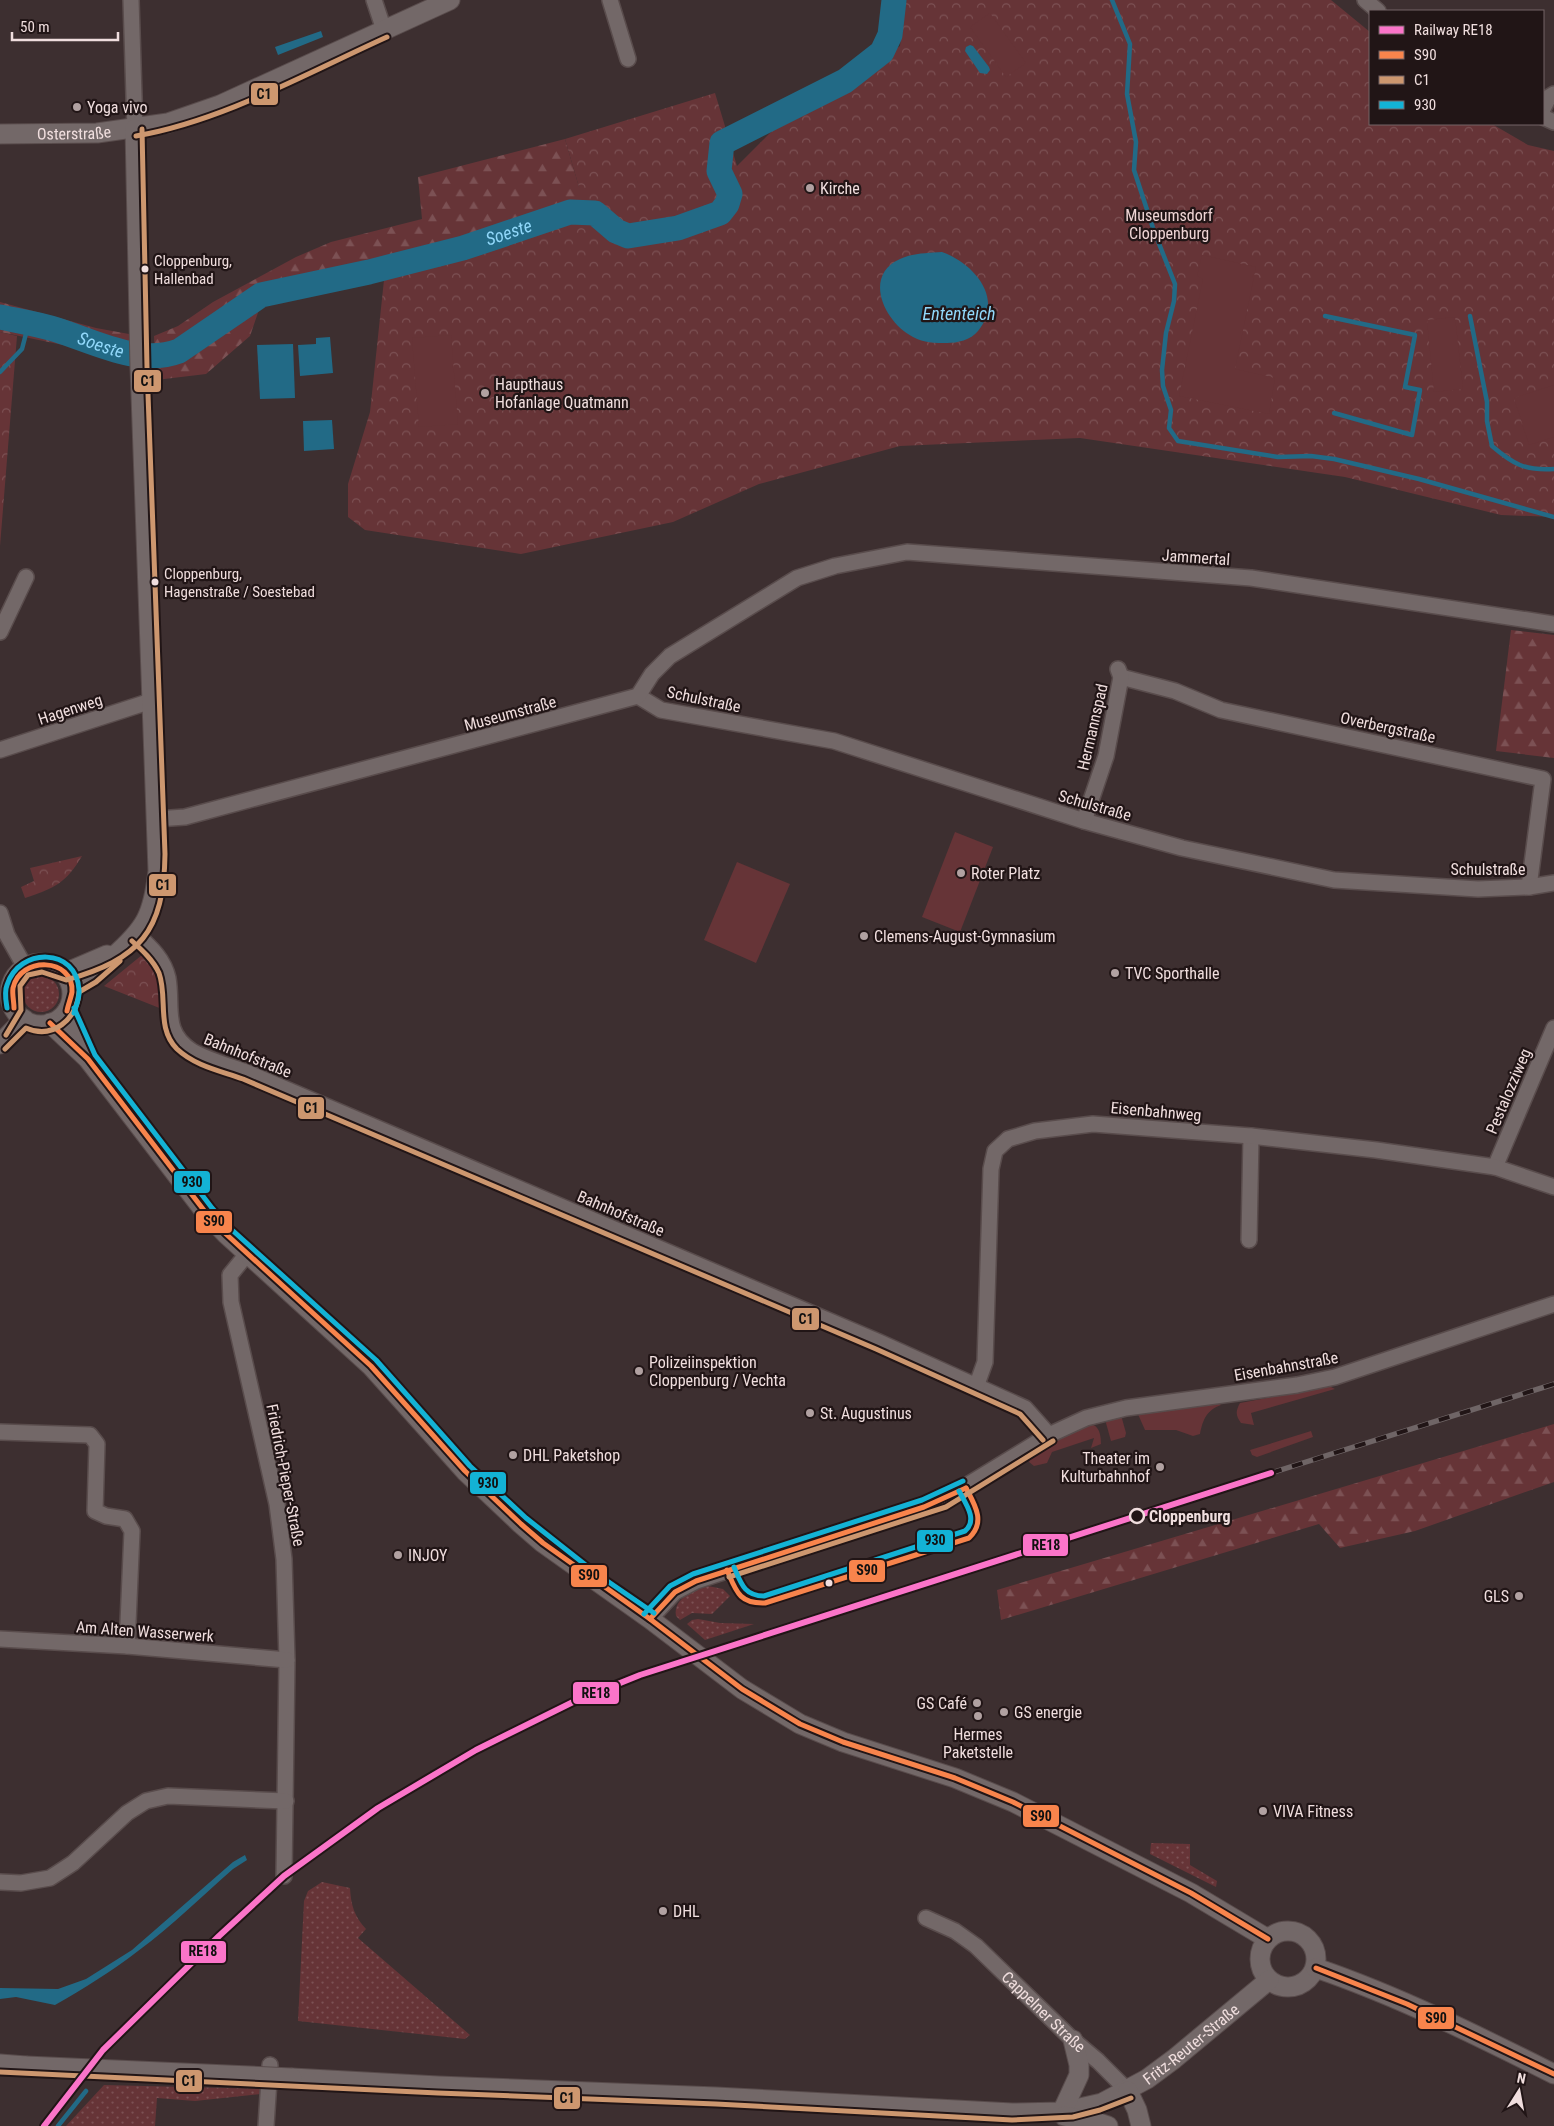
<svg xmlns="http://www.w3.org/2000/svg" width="1554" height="2126" font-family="'Roboto Condensed',sans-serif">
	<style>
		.grass { fill: url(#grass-dots) }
		.forest { fill: url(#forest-firs) }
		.park { fill: url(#park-crowns) }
		.garden { fill: #663437 }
		.water { fill: #226a86 }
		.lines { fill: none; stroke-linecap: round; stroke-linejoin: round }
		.stream { stroke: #226a86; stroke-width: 4.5 }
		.river { stroke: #226a86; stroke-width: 25 }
		.minor-casing { stroke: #594c4c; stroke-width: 18 }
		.tertiary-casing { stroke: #594c4c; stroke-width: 21 }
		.minor { stroke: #736868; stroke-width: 15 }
		.tertiary { stroke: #736868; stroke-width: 19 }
		.rail-casing { stroke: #6f6566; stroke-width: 5.5 }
		.rail { stroke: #211516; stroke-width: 4; stroke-dasharray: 11; stroke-linecap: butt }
		.tertiary-bridge-casing { stroke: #594c4c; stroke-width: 21; stroke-linecap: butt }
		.tertiary-bridge { stroke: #736868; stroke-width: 19 }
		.bus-1-casing { stroke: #211516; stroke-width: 9 }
		.bus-2-casing { stroke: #211516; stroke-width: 9 }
		.bus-3-casing { stroke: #211516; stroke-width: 9 }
		.bus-1 { stroke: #f8844c; stroke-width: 5 }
		.bus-2 { stroke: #cd976f; stroke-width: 5 }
		.bus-3 { stroke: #13b2d5; stroke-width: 5 }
		.rail-1-casing { stroke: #211516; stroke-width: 10 }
		.rail-1 { stroke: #fb74c9; stroke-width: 6 }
		.poi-dot { fill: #b1a1a1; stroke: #211516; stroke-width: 2 }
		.bus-dot { fill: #f0dede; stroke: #211516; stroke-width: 2 }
		.stop-dot { fill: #211516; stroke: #f0dede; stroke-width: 2.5 }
		.labels { text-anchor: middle; stroke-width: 4.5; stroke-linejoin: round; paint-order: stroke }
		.bus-label { font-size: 15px; fill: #f0dede; stroke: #211516; text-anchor: start }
		.poi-label { font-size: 16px; fill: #f0dede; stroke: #211516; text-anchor: start }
		.street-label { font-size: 16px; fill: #f0dede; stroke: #211516 }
		.park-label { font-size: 16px; fill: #efd5d5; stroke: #211516 }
		.stop-label { font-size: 16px; font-weight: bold; fill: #f0dede; stroke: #211516; text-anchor: start }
		.water-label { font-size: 18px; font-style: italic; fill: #91d8fa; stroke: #211516 }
		.line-badge { stroke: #211516; stroke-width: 2 }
		.pale-badge-label { font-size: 14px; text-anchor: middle; font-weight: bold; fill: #111 }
	</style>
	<defs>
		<pattern id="grass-dots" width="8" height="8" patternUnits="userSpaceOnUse" patternTransform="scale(1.25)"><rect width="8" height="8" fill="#663437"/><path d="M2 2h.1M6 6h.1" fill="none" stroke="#7c5154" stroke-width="1.8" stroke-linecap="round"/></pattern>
		<pattern id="forest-firs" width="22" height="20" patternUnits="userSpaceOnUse" patternTransform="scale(1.25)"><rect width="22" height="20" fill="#663437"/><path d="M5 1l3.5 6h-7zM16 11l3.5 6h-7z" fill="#7c5154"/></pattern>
		<pattern id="park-crowns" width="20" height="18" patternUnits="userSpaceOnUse" patternTransform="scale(1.25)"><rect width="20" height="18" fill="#663437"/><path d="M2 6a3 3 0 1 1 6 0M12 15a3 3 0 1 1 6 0" fill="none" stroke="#7c5154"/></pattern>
	</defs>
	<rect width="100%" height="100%" fill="#3d2f30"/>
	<g class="grass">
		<circle cx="41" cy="994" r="18"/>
		<path d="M708 1586 723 1589 730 1596 712 1614 692 1613 680 1620 676 1616C673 1598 694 1590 708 1586Z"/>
		<polygon points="698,1619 720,1623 754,1624 705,1640 687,1624 692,1620"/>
		<polygon points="1151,1843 1190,1844 1190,1865 1217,1881 1216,1887 1150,1854"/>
		<path d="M322 1882 350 1888C351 1905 354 1916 366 1929L358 1938 470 2035 465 2039 298 2021 304 1901 308 1891Z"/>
		<polygon points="104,2085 262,2089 261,2094 195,2101 157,2098 155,2126 66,2126"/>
	</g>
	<g class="forest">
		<polygon points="565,139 579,187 630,226 588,219 384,280 261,304 250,336 206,374 156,380 154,336 178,326 213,302 296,257 331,242 422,219 418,177"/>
		<polygon points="0,302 96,328 129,334 131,359 0,332"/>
		<polygon points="1511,630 1554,635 1554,758 1496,751"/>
		<polygon points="1554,1424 1554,1482 1415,1531 1340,1548 1319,1524 1001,1620 997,1590"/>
	</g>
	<g class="park">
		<polygon points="905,0 1331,0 1370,32 1370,124 1492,124 1528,145 1554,151 1554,517 1501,515 1345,477 1080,438 900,446 759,484 673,522 521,554 365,530 348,517 348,484 370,412 384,280 588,218 565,139 715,93 737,166 780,123 840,92 900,46"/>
		<polygon points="0,332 17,336 0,546"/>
		<path d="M82 856C66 883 55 888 25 898L21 887 34 881 30 868Z"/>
		<path d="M142 955C165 957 162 992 162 1009L104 986Z"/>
	</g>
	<g class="garden">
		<polygon points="990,13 1026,63 1006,77 970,27"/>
		<polygon points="1202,255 1256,267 1235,369 1275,378 1269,414 1179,396 1203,279 1197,276"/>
		<polygon points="1455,317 1463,389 1434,392 1427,320"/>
		<polygon points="451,335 458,424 419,427 412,338"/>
		<polygon points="1554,385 1554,437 1529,445 1514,398"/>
		<polygon points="955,832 993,847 960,932 922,917"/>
		<polygon points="737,862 790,884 756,963 704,940"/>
		<path d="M1329 1386 1335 1389 1251 1413 1254 1425 1241 1423C1236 1416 1235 1412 1240 1403Z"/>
		<path d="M1217 1402 1221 1405C1207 1410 1203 1419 1200 1434L1193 1436 1176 1430H1145L1137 1412Z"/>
		<polygon points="1121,1415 1126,1433 1125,1437 1111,1441 1106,1423 1107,1419"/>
		<path d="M1088 1424C1099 1424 1101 1434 1101 1444L1091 1448 1094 1438 1052 1452 1047 1463 1034 1466 1029 1462C1033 1447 1074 1431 1088 1424Z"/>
		<polygon points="1311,1431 1313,1437 1257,1457 1252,1455 1250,1450"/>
	</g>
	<g class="water">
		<polygon points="321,31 323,37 278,55 275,47"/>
		<polygon points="970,45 973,46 989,67 990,70 987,74 980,73 965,51 966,47"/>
		<path d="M942 252C973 263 1005 298 978 331 971 340 957 343 947 343 935 343 924 343 913 337 885 323 862 276 900 259 913 253 928 253 942 252Z"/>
		<polygon points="330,337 333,373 300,376 298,345 316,344 316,338"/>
		<polygon points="293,344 295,398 260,399 257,345"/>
		<polygon points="332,420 334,449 304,451 303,421"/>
		<path d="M245 1855 247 1860 233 1869C202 1896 172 1926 138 1951 112 1971 83 1989 55 2005L16 1997 0 1999V1988L58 1989 86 1979 132 1950 233 1862Z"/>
	</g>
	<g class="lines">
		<g class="stream">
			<polyline points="1112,0 1130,44 1127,94 1136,142 1134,170 1154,231 1175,284 1174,301 1166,333 1162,370 1163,386 1171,410 1169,428 1178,441 1278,457 1311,456 1334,459 1419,479 1554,517"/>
			<polyline points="1325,316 1415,335 1405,387 1420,390 1412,435 1334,413"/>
			<path d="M1470 316 1487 402V421L1492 446C1513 464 1525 471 1554 469"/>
			<polyline points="0,372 22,349 29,322"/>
			<polyline points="58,2126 86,2091"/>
		</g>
		<path class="river" id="s1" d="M0 317C19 321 38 324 57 330 95 342 139 366 179 351L261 295 369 272 463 248 570 212 595 213 616 231 628 236 678 228 720 213 727 204 730 194 719 171 722 143 845 81 882 52 890 35 894 0"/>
		<g class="minor-casing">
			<g id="minor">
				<polyline points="131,0 135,129"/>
				<polyline points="374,0 384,30"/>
				<polyline points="610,0 628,59"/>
				<polyline points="1365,0 1378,11"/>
				<polyline points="1543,109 1549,97 1554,94"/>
				<polyline points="1543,117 1554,122"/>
				<polyline points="0,632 26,577"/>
				<polyline points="1121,677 1175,691 1221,710 1543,779 1529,887"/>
				<polyline points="638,696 661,710 834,741 1084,821 1182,848 1334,880 1478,889 1529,887 1554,883"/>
				<polyline points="0,750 151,701"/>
				<polyline points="157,819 185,817 638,696 652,674 670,656 797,578 835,566 907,552 1251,578 1554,624"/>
				<polyline points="1084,821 1106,756 1121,677 1118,669"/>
				<polyline points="0,913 7,935 25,967"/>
				<path d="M137 935C151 947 164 960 168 978 173 1007 162 1032 192 1051 208 1060 229 1066 246 1072L879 1342 1025 1408 1049 1435"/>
				<polyline points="1495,1167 1554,1028"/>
				<polyline points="1249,1240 1251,1136"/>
				<polyline points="247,1254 230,1275 231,1302 277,1504 284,1559 287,1660 284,1876"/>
				<polyline points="976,1387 985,1362 991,1169 995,1151 1008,1139 1035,1131 1093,1124 1251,1136 1376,1150 1495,1167 1554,1187"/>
				<polyline points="0,1432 90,1435 97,1444 95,1511 106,1516 125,1519 132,1531 127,1646"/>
				<polyline points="650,1619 675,1592 696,1581 943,1500 1049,1435 1086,1418 1126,1408 1297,1385 1335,1377 1554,1304"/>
				<polyline points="0,1639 127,1646 287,1660"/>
				<polyline points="0,1882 21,1883 50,1878 73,1863 127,1813 146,1801 168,1796 286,1801"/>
				<path id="s2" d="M926 1918 955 1931 976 1946 1073 2040 1098 2061 1128 2091"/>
				<polyline points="266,2126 270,2065"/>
			</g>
		</g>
		<g class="tertiary-casing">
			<g id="tertiary">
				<path id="s3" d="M0 134 97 133 168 123 220 105 450 0"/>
				<circle cx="41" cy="994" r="31"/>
				<polyline points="65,973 107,955"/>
				<path d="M72 987C87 978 100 969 113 957 146 928 153 915 158 871L140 367 135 129"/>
				<polyline points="67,1011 85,1054"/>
				<polyline points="50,1023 88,1059 206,1213 226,1234 371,1366 465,1471 521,1524 543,1543 650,1619 742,1689 800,1724 843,1742 955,1778 1013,1802 1191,1893 1268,1939"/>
				<polyline points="0,1044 24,1019"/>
				<circle cx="1288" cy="1959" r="28"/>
				<path d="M1316 1968C1398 1996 1476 2035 1554 2074"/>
				<polyline points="0,2064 26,2066"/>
				<path id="s4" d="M292 2078 438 2086 716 2097 1012 2113 1062 2112 1102 2103 1147 2079 1174 2059 1269 1980"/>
				<polyline points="1128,2091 1137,2110 1141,2126"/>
				<polyline points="1062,2112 1079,2075 1079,2065 1073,2040"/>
				<polyline points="1064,2116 1096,2122 1108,2126"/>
			</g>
		</g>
		<use href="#minor" class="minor"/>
		<use href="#tertiary" class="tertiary"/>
		<g class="rail-casing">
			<polyline id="rail" points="1271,1473 1554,1384"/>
		</g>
		<use href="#rail" class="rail"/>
		<g class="tertiary-bridge-casing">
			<polyline id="tertiary-bridge" points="26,2066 292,2078"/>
		</g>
		<use href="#tertiary-bridge" class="tertiary-bridge"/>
		<g class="bus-1-casing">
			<g id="bus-1">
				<path d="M14 1008C14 1002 12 994 13 988 20 956 74 957 72 992 71 998 68 1005 67 1011"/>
				<polyline points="50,1023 88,1059 206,1213 226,1234 371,1366 465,1471 521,1524 543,1543 650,1619 742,1689 800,1724 843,1742 955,1778 1013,1802 1191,1893 1268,1939"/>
				<path d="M727 1570C736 1591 739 1604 765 1603L969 1538C986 1522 975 1505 966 1488"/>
				<polyline points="650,1619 675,1592 696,1581 924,1507 966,1488"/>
				<polyline points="1316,1968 1407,2004 1554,2074"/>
			</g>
		</g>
		<g class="bus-2-casing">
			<g id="bus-2">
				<path d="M136 136C223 121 307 73 387 37"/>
				<path d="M132 941C142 950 153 960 159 973 168 998 156 1028 177 1049 195 1066 221 1071 243 1079L876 1349 1020 1414 1043 1440"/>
				<path d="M6 1035 21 1010 20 986 28 975 42 972 66 980C140 959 164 932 165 854L147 367 142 129"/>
				<path d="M5 1049 26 1028C53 1040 77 1019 79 992L96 982 120 961"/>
				<polyline points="729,1577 946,1507 1053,1441"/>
				<polyline points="0,2072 438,2093 716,2104 1012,2120 1073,2117 1100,2110 1131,2098"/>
			</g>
		</g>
		<g class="bus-3-casing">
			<g id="bus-3">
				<path d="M7 1008C6 1001 4 992 7 985 19 947 77 947 79 990 80 997 76 1006 74 1013"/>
				<polyline points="74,1008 95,1055 212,1208 231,1229 376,1360 470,1466 526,1518 597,1574 654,1613"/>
				<path d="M734 1567C741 1583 744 1596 764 1596L965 1531C978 1520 966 1504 959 1491"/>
				<polyline points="644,1614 670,1586 693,1574 922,1500 963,1481"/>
			</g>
		</g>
		<use href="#bus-1" class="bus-1"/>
		<use href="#bus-2" class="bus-2"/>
		<use href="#bus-3" class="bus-3"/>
		<g class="rail-1-casing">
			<polyline id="rail-1" points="44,2126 103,2050 219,1936 284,1876 378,1808 476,1750 573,1702 640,1675 1271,1473"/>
		</g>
		<use href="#rail-1" class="rail-1"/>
	</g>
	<g class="poi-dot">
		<circle cx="77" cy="107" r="5"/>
		<circle cx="810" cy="188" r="5"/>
		<circle cx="485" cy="393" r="5"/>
		<circle cx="961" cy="873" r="5"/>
		<circle cx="864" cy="936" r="5"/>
		<circle cx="1115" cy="973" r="5"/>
		<circle cx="639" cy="1371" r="5"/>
		<circle cx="810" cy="1413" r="5"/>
		<circle cx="513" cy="1455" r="5"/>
		<circle cx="1160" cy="1467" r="5"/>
		<circle cx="398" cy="1555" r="5"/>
		<circle cx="1519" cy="1596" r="5"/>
		<circle cx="977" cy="1703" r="5"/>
		<circle cx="1004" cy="1712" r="5"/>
		<circle cx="978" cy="1716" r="5"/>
		<circle cx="1263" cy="1811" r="5"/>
		<circle cx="663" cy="1911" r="5"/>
	</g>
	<g class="bus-dot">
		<circle cx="145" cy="269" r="4.5"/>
		<circle cx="155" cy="582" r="4.5"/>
		<circle cx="829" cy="1583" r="4.5"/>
	</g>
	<circle class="stop-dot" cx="1137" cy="1516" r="7"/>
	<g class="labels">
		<g class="bus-label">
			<text x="154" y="266">Cloppenburg,<tspan x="154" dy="18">Hallenbad</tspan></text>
			<text x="164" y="579">Cloppenburg,<tspan x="164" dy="18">Hagenstraße / Soestebad</tspan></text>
		</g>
		<g class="poi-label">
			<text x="87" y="113">Yoga vivo</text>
			<text x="820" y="194">Kirche</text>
			<text x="495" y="390">Haupthaus<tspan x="495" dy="18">Hofanlage Quatmann</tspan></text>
			<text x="971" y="879">Roter Platz</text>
			<text x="874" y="942">Clemens-August-Gymnasium</text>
			<text x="1125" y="979">TVC Sporthalle</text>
			<text x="649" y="1368">Polizeiinspektion<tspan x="649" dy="18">Cloppenburg / Vechta</tspan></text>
			<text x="820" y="1419">St. Augustinus</text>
			<text x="523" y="1461">DHL Paketshop</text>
			<text x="1150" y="1464" text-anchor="end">Theater im<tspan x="1150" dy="18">Kulturbahnhof</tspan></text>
			<text x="408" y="1561">INJOY</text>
			<text x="1509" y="1602" text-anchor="end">GLS</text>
			<text x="967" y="1709" text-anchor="end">GS Café</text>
			<text x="1014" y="1718">GS energie</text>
			<text x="978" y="1740" text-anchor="middle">Hermes<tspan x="978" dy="18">Paketstelle</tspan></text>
			<text x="1273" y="1817">VIVA Fitness</text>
			<text x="673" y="1917">DHL</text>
		</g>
		<g class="street-label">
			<text dy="6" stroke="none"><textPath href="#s3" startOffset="74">Osterstraße</textPath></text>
			<text transform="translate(1196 557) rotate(4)" y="6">Jammertal</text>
			<text transform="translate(704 699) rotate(12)" y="6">Schulstraße</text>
			<text transform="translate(70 709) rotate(-18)" y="6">Hagenweg</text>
			<text transform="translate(510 713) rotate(-15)" y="6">Museumstraße</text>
			<text transform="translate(1092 727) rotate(-77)" y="6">Hermannspad</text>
			<text transform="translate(1388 727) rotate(12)" y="6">Overbergstraße</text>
			<text transform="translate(1095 805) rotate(16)" y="6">Schulstraße</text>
			<text x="1488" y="875">Schulstraße</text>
			<text transform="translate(248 1055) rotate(22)" y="6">Bahnhofstraße</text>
			<text transform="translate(1508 1091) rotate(-67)" y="6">Pestalozziweg</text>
			<text transform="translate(1156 1111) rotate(5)" y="6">Eisenbahnweg</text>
			<text transform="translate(621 1213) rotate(23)" y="6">Bahnhofstraße</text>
			<text transform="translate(1286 1366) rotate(-10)" y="6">Eisenbahnstraße</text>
			<text transform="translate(286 1475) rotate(79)" y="6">Friedrich-Pieper-Straße</text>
			<text transform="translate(145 1631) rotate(4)" y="6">Am Alten Wasserwerk</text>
			<text dy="6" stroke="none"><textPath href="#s2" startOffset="152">Cappelner Straße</textPath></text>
			<text dy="6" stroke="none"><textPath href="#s4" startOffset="919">Fritz-Reuter-Straße</textPath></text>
		</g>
		<g class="park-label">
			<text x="1169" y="221">Museumsdorf<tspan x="1169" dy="18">Cloppenburg</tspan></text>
		</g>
		<g class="stop-label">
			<text x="1149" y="1522">Cloppenburg</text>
		</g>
		<g class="water-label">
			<text dy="6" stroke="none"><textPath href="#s1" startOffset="540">Soeste</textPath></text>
			<text x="959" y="320">Ententeich</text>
			<text dy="6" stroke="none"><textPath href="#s1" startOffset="105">Soeste</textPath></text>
		</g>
	</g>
	<g class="line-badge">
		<rect x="250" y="82" width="29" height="24" rx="5" fill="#cd976f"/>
		<rect x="133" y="369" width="29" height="24" rx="5" fill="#cd976f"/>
		<rect x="148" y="873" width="29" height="24" rx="5" fill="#cd976f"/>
		<rect x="297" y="1096" width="28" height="24" rx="5" fill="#cd976f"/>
		<rect x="173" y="1170" width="38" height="24" rx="5" fill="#13b2d5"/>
		<rect x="195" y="1210" width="38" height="24" rx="5" fill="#f8844c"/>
		<rect x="791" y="1307" width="29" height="24" rx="5" fill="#cd976f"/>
		<rect x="469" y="1471" width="38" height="24" rx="5" fill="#13b2d5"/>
		<rect x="916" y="1529" width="38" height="24" rx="5" fill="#13b2d5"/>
		<rect x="1022" y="1533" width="47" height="24" rx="5" fill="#fb74c9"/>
		<rect x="848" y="1559" width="38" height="24" rx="5" fill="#f8844c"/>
		<rect x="570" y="1564" width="38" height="24" rx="5" fill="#f8844c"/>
		<rect x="572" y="1681" width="48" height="24" rx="5" fill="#fb74c9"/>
		<rect x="1022" y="1804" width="38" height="24" rx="5" fill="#f8844c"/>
		<rect x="180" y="1940" width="47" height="24" rx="5" fill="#fb74c9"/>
		<rect x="1417" y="2006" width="38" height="24" rx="5" fill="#f8844c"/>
		<rect x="175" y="2069" width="28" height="24" rx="5" fill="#cd976f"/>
		<rect x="553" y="2086" width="28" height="24" rx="5" fill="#cd976f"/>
	</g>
	<g class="pale-badge-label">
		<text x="264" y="99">C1</text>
		<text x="148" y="386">C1</text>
		<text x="163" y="890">C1</text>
		<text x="311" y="1113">C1</text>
		<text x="192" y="1187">930</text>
		<text x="214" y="1226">S90</text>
		<text x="806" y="1324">C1</text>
		<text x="488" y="1488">930</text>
		<text x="935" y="1545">930</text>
		<text x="1046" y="1550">RE18</text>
		<text x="867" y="1575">S90</text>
		<text x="589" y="1580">S90</text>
		<text x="596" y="1698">RE18</text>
		<text x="1041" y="1821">S90</text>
		<text x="203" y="1956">RE18</text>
		<text x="1436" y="2023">S90</text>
		<text x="189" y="2086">C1</text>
		<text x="567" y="2103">C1</text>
	</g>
	<rect x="1369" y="10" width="175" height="115" fill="#211516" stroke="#746566"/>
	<rect x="1379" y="26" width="25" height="8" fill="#fb74c9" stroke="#746566"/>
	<text x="1414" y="35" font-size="15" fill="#f0dede">Railway RE18</text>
	<rect x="1379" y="51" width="25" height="8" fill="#f8844c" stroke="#746566"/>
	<text x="1414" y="60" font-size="15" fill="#f0dede">S90</text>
	<rect x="1379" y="76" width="25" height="8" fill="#cd976f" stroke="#746566"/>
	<text x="1414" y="85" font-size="15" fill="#f0dede">C1</text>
	<rect x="1379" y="101" width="25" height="8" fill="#13b2d5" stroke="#746566"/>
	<text x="1414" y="110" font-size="15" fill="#f0dede">930</text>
	<g transform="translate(1519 2091) rotate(11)" stroke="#211516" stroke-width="4" paint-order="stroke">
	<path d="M0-4L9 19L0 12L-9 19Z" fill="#f0dede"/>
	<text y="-8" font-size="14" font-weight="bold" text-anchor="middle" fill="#f0dede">N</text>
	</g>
	<path d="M12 32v8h106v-8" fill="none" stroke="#f0dede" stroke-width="2.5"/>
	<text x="20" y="32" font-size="15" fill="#f0dede" stroke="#211516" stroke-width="4" paint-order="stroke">50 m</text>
</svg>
